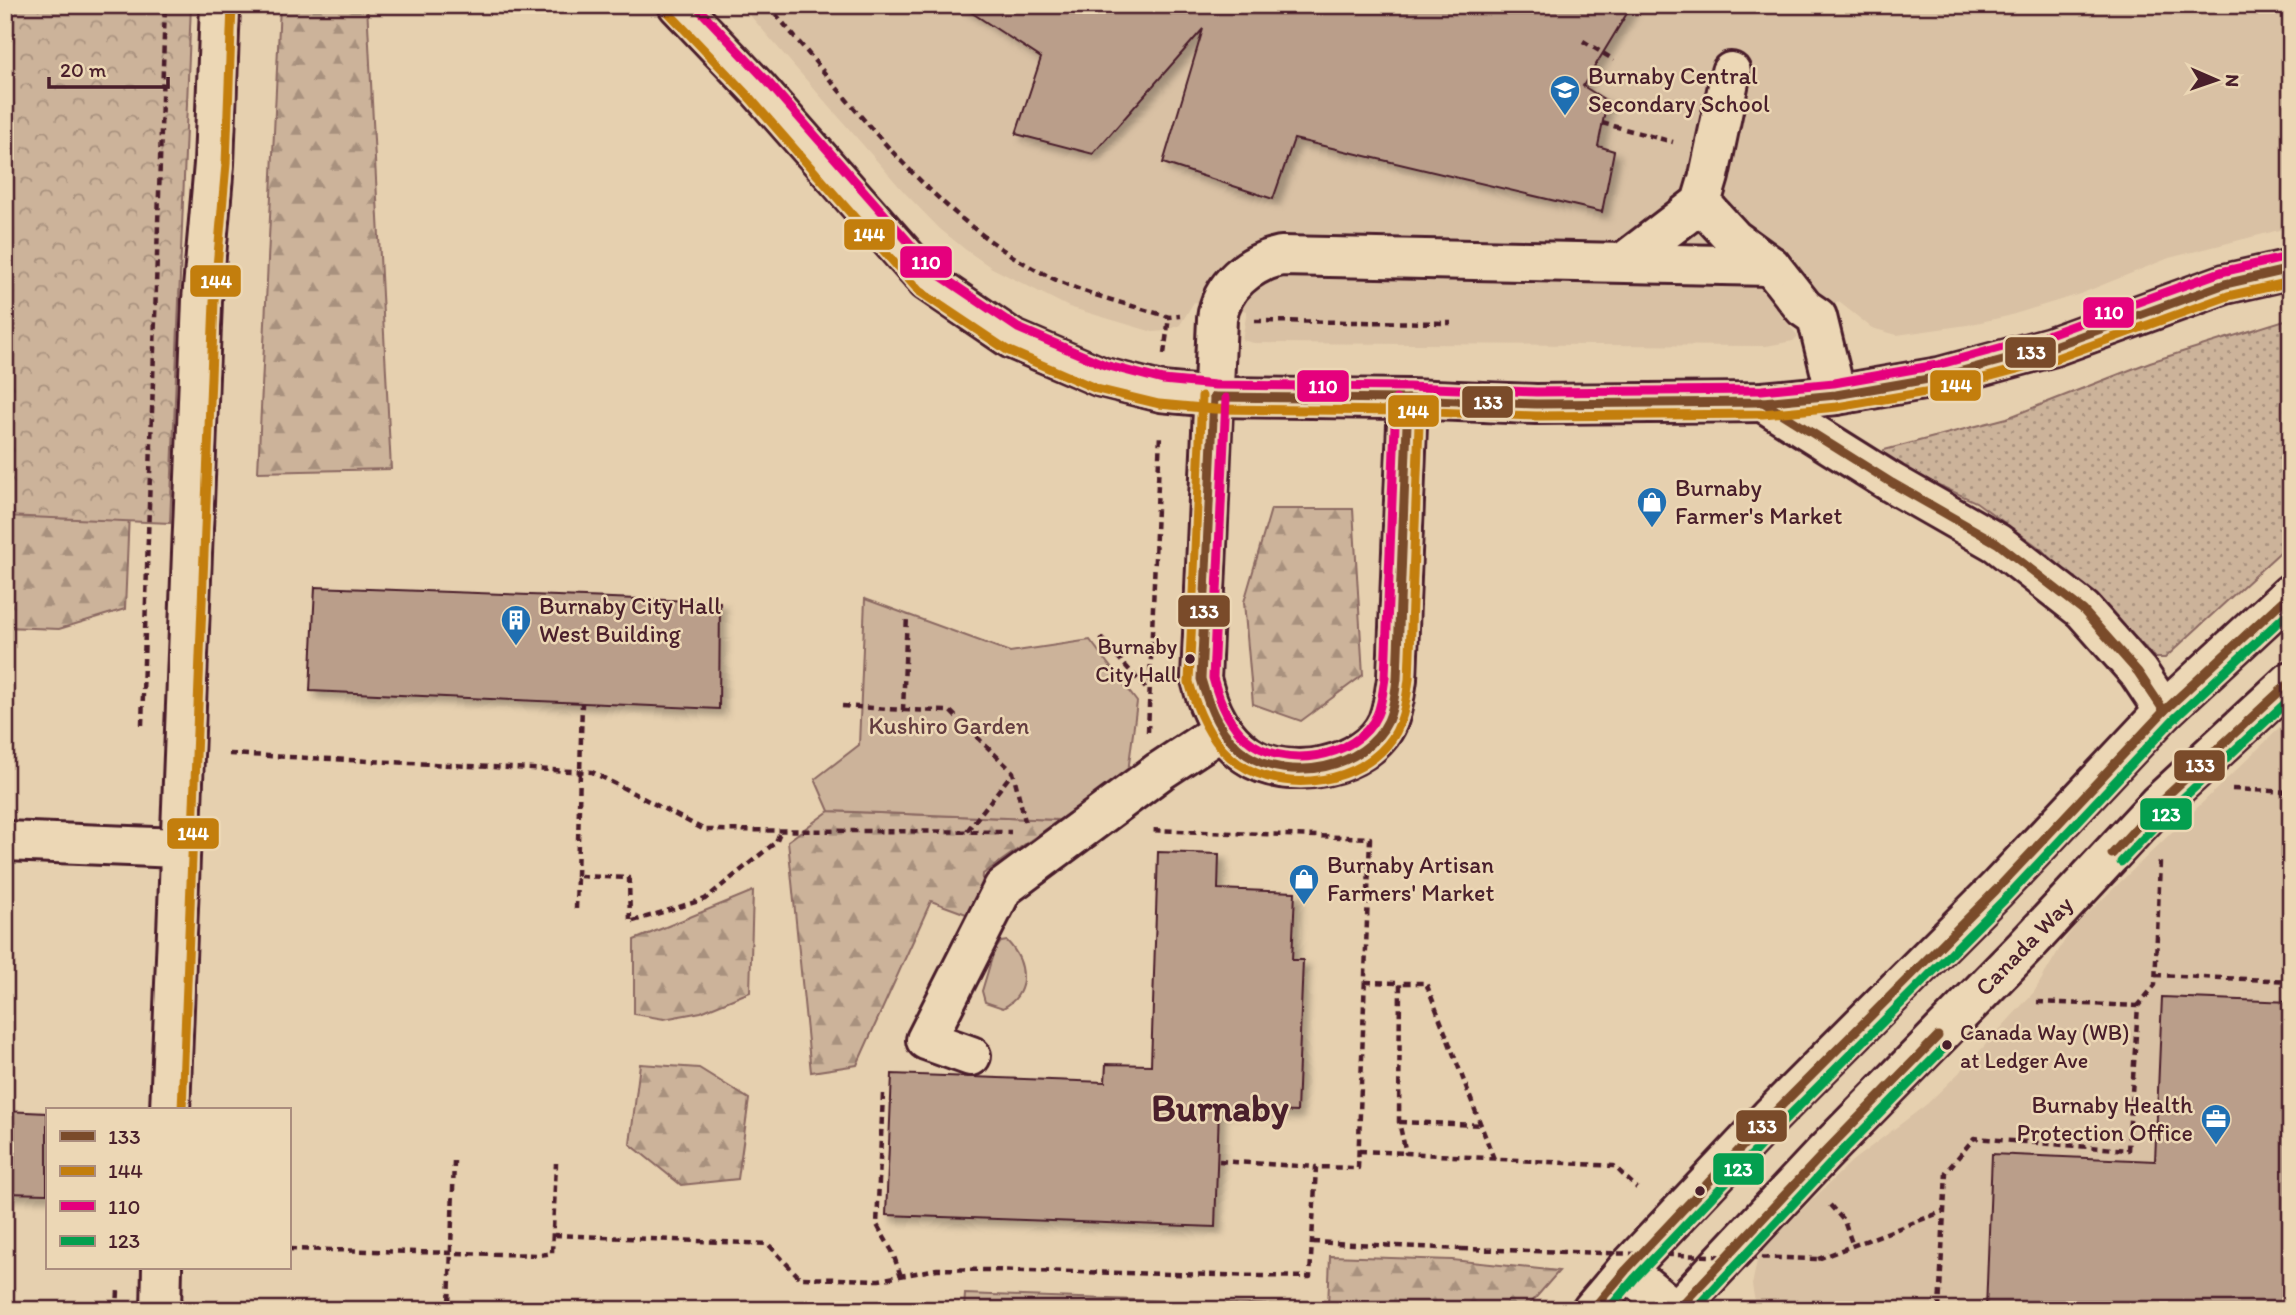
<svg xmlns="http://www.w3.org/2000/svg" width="2296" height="1315" font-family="Itim,sans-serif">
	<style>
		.built { fill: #d9c1a4 }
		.grass { fill: url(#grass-dots); stroke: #8b6962; stroke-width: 2 }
		.forest { fill: url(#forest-firs); stroke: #8b6962; stroke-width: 2 }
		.park { fill: url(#park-crowns); stroke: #8b6962; stroke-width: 2 }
		.garden { fill: #ccb39a; stroke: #8b6962; stroke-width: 2 }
		.building { fill: #ba9e8a; stroke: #4a1f2b; stroke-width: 2; filter: url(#shadow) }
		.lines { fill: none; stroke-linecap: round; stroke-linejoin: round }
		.minor-casing { stroke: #4a1f2b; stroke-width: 44 }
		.major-casing { stroke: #4a1f2b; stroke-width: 44 }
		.path { stroke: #4a1f2b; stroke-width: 4.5; stroke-dasharray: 7 5; stroke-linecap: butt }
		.minor { stroke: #ecd7b5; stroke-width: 38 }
		.major { stroke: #ecd7b5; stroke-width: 38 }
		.path-bridge { stroke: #4a1f2b; stroke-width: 4.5; stroke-dasharray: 7 5; stroke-linecap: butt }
		.bus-1-casing { stroke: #ecd7b5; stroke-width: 14 }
		.bus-2-casing { stroke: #ecd7b5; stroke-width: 14 }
		.bus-3-casing { stroke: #ecd7b5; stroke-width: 14 }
		.bus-4-casing { stroke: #ecd7b5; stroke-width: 14 }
		.bus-1 { stroke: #7a4b2a; stroke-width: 9 }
		.bus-2 { stroke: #c37e0d; stroke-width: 9 }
		.bus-3 { stroke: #e5007d; stroke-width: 9 }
		.bus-4 { stroke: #049f4f; stroke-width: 9 }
		.bus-dot { fill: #4a1f2b; stroke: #ecd7b5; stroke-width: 2.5 }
		.labels { text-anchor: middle; stroke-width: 5; stroke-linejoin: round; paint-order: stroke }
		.bus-label { font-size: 22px; fill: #4a1f2b; stroke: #ecd7b5; text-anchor: end }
		.poi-label { font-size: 24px; fill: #4a1f2b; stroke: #ecd7b5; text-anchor: start }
		.park-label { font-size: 24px; fill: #643d41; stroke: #ecd7b5 }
		.street-label { font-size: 24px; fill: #4a1f2b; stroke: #ecd7b5 }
		.town-label { font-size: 38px; font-weight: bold; fill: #4a1f2b; stroke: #ecd7b5 }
		.line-badge { stroke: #ecd7b5; stroke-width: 2.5 }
		.badge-label { font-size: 19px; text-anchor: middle; font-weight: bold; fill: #fff }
	</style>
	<defs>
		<pattern id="grass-dots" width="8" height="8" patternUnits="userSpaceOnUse" patternTransform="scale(1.75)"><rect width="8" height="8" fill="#ccb39a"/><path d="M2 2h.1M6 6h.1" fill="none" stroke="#a8917e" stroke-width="1.8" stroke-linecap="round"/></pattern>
		<pattern id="forest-firs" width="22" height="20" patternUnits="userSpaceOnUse" patternTransform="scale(1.75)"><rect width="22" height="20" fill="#ccb39a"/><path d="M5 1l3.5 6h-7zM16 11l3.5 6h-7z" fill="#a8917e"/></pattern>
		<pattern id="park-crowns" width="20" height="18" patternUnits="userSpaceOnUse" patternTransform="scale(1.75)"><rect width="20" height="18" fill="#ccb39a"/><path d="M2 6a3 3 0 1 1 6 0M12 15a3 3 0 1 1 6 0" fill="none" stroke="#a8917e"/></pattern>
		<filter id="shadow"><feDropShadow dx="6" dy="6" stdDeviation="3.5" flood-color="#0004"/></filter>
	</defs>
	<rect width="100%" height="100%" fill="#e6d0af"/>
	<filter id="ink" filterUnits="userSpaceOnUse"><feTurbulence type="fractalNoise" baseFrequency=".0143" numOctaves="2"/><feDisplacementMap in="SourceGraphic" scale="14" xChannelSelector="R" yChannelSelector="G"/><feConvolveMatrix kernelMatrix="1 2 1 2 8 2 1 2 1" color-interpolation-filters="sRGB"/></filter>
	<g filter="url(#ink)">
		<g class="built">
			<polygon points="741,5 2291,5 2291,227 2169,258 2080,294 2008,316 1967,325 1897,335 1872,328 1839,302 1778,312 1798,336 1793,341 1766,346 1254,343 1242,340 1247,311 1194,302 1180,325 1166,331 1153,332 1069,307 992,268 966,250 940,229 904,192"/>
			<polygon points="2291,717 2291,1310 1760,1310 1754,1297 1752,1285 1757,1261 1763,1248 1852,1161 1927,1104 1965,1067 2034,992 2066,938 2078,923"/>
		</g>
		<polygon class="grass" points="2291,318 2291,542 2165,658 2155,658 2107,608 2041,549 1976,502 1882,459 1884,450 2007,418 2150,362"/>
		<g class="forest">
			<polygon points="5,5 150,5 125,609 59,629 5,627"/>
			<polygon points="280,5 367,5 391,469 258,472"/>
			<polygon points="1271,509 1353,509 1363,675 1301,721 1253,704 1244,602"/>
			<polygon points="829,811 1059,820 983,874 980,919 931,901 857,1065 811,1072 788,841"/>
			<polygon points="753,891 750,992 701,1012 664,1019 634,1014 634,940"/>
			<polygon points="640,1064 699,1068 749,1099 738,1179 681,1185 630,1144"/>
			<polygon points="1330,1256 1452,1260 1559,1271 1525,1310 1274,1310 1276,1305 1328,1307"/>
		</g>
		<polygon class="park" points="5,5 191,5 170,523 5,516"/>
		<g class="garden">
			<polygon points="865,599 1010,652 1090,640 1137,702 1128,772 1059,820 829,811 815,779 859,745"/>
			<path d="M1007 941C1027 962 1031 993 1003 1008L985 1002 982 991 994 951 1001 942Z"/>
			<polygon points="965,1294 1276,1305 1274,1310 964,1310"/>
		</g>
		<g class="building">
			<polygon points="960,5 1632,5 1583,86 1607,101 1598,146 1614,151 1602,212 1294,139 1273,199 1163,163 1203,29 1093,154 1016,134 1041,58"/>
			<polygon points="315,587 720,602 719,709 310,691"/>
			<polygon points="1158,852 1219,854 1218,889 1295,892 1292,960 1303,960 1297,1112 1219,1109 1215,1227 886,1215 892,1074 1105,1082 1106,1064 1151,1065"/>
			<polygon points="2162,997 2291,1002 2291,1310 1986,1310 1992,1154 2155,1161"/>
			<polygon points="5,1111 47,1113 47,1194 5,1193"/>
		</g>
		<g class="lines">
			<g class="minor-casing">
				<g id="minor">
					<polyline points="1701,203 1734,239 1771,266 1804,308 1817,317 1836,395"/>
					<polyline points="1624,262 1701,203 1709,176 1731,72"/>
					<path d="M1408 399 1397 679C1395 693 1393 708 1388 721 1368 768 1286 783 1247 755 1221 737 1208 708 1201 679L1217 319C1221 285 1250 263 1281 256L1771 266"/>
					<polyline points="5,841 179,848"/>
					<polyline points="971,1056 926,1040 1003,888 1160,771 1222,730"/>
					<polyline points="170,1110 202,300 214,164 220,5"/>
					<polyline points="1626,1270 1675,1310"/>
					<polyline points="161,1310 162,1268"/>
				</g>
			</g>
			<g class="major-casing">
				<g id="major">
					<polyline points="678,5 758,89 927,281 1012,339 1101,377 1161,392 1214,397 1408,399 1536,404 1763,402 1836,395 1940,377 2051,347 2225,284 2291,269"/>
					<polyline points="1763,402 1892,483 1997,543 2083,610 2138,672 2164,711"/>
					<polyline points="1592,1310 1626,1270 1770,1117 1996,890 2164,711 2291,593"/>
					<polyline points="1677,1310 1823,1154 2025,947 2158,804 2291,681"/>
				</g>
			</g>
			<g class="path">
				<path d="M768 5C849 100 934 220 1048 276 1083 294 1131 305 1169 317L1180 316"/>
				<polyline points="1583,41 1614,60"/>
				<polyline points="1602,123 1673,142"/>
				<polyline points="1255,321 1451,323"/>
				<polyline points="1164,354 1169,317"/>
				<polyline points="1101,638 1149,692"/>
				<polyline points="842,706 903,710 907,615"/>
				<polyline points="903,710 950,711 1013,772 1025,821"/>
				<polyline points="142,725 165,5"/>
				<polyline points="1148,732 1160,433"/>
				<polyline points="229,754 592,772 705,830 1011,832"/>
				<polyline points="2232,789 2291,792"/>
				<polyline points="967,831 1013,772"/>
				<polyline points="576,909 577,876 629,878 630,922 705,899 776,842 781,830"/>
				<polyline points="2155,975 2291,981"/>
				<polyline points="1365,982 1400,983"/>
				<polyline points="2037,1002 2138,1006"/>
				<polyline points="883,1094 877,1225 892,1251 901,1276"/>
				<polyline points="1399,1122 1482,1125"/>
				<polyline points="1359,1151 1406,1153"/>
				<polyline points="1494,1159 1426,983 1400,983 1399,1122 1406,1153 1614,1166 1637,1188"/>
				<polyline points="454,1161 449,1305 457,1305 457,1310"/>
				<polyline points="1219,1161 1316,1167"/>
				<polyline points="1830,1205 1844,1221 1853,1246"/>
				<polyline points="554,1235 768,1244 800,1278 879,1280 937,1269 1310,1277 1316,1167 1358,1168 1370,838 1150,830"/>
				<polyline points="1312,1242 1462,1249"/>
				<polyline points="289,1249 540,1255 552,1253 556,1163"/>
				<polyline points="1818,1259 1944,1211"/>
				<polyline points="117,1310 118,1290"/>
				<polyline points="1939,1310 1946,1172 1974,1138 2128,1150 2138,1006 2155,985 2160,861"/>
			</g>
			<use href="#minor" class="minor"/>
			<use href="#major" class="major"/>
			<g class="path-bridge">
				<polyline points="577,876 582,703"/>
				<polyline points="1462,1249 1818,1259"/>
			</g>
			<g class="bus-1-casing">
				<g id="bus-1">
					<polyline points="1214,397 1408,399 1536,404 1763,402 1836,395 1940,377 2051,347 2225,284 2291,269"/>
					<path d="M1214 397 1201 679C1209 708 1221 738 1247 755 1290 783 1365 769 1388 721 1394 708 1395 693 1397 679L1408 399"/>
					<polyline points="1763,402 1892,483 1997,543 2083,610 2138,672 2164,711"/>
					<polyline points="2112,854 2158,804 2291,681"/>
					<polyline points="1592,1310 1626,1270 1770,1117 1996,890 2164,711 2291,593"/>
					<polyline points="1677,1310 1823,1154 1938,1036"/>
				</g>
			</g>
			<g class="bus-2-casing">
				<g id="bus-2">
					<polyline points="669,13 749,97 919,291 1007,350 1097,389 1159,404 1214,409 1408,411 1536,416 1763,414 1837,407 1943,389 2054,359 2228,296 2291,282"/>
					<path d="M1202 396 1189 682C1197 710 1208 737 1230 757 1272 794 1351 788 1387 745 1403 727 1406 703 1409 679L1420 399"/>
					<polyline points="182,1110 214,301 226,164 232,5"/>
				</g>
			</g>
			<g class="bus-3-casing">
				<g id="bus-3">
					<polyline points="695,5 767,81 935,272 1018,328 1105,365 1163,380 1215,385 1408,387 1536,392 1762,390 1834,383 1937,365 2047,335 2221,272 2288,257"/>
					<path d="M1226 398 1213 678C1219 700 1228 723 1246 739 1281 770 1357 760 1377 715 1382 704 1383 690 1385 678L1396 399"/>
				</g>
			</g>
			<g class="bus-4-casing">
				<g id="bus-4">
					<polyline points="2121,862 2167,813 2291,698"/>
					<polyline points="1608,1310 1635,1278 1779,1126 2005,899 2173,720 2291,610"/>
					<polyline points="1694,1310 1832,1162 1947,1045"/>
				</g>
			</g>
			<use href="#bus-1" class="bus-1"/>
			<use href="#bus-2" class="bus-2"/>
			<use href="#bus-3" class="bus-3"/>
			<use href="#bus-4" class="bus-4"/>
		</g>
	</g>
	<defs>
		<g id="school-pin" transform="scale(1.575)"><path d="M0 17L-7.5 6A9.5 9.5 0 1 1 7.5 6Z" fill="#1f6fb2" stroke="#ecd7b5"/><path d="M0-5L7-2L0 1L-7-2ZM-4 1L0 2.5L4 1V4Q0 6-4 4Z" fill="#fff"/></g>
		<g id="shop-pin" transform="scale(1.575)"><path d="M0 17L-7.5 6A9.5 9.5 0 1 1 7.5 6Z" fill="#1f6fb2" stroke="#ecd7b5"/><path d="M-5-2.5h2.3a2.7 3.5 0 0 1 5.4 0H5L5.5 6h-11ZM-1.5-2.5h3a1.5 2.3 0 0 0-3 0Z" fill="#fff"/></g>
		<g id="building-pin" transform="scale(1.575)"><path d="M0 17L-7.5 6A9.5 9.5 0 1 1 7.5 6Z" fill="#1f6fb2" stroke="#ecd7b5"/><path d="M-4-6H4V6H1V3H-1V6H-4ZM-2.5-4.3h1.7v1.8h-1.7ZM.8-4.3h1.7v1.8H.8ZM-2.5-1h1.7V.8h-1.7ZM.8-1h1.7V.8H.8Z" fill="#fff"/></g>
		<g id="office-pin" transform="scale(1.575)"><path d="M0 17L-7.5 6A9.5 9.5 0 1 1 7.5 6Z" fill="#1f6fb2" stroke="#ecd7b5"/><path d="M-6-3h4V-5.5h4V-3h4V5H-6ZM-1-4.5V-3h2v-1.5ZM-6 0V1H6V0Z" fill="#fff"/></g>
	</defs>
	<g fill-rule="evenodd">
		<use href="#school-pin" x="1565" y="90"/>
		<use href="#shop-pin" x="1652" y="502"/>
		<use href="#building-pin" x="516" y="620"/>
		<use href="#shop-pin" x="1304" y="879"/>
		<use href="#office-pin" x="2216" y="1119"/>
	</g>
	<g class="bus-dot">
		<circle cx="1190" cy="659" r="6"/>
		<circle cx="1947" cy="1045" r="6"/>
		<circle cx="1700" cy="1191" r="6"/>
	</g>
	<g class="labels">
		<g class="bus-label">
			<text x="1177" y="654">Burnaby<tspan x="1177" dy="28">City Hall</tspan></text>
			<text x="1960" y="1040" text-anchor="start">Canada Way (WB)<tspan x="1960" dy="28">at Ledger Ave</tspan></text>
		</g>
		<g class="poi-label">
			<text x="1588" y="84">Burnaby Central<tspan x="1588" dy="28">Secondary School</tspan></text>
			<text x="1675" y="496">Burnaby<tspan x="1675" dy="28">Farmer's Market</tspan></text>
			<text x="539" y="614">Burnaby City Hall<tspan x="539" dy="28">West Building</tspan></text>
			<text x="1327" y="873">Burnaby Artisan<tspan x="1327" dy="28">Farmers' Market</tspan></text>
			<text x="2193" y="1113" text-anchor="end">Burnaby Health<tspan x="2193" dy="28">Protection Office</tspan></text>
		</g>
		<g class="park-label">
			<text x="949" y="734">Kushiro Garden</text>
		</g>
		<g class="street-label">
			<text transform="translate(2024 946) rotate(-46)" y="8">Canada Way</text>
		</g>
		<g class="town-label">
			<text x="1220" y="1121">Burnaby</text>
		</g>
	</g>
	<g class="line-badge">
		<rect x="843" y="218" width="53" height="33" rx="7" fill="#c37e0d"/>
		<rect x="899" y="245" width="54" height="34" rx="7" fill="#e5007d"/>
		<rect x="189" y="264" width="53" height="34" rx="7" fill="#c37e0d"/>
		<rect x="2082" y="296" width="53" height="33" rx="7" fill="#e5007d"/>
		<rect x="2004" y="336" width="53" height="33" rx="7" fill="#7a4b2a"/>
		<rect x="1929" y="369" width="53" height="33" rx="7" fill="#c37e0d"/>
		<rect x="1296" y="369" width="54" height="34" rx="7" fill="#e5007d"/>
		<rect x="1461" y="385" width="53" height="34" rx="7" fill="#7a4b2a"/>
		<rect x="1387" y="394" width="53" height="34" rx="7" fill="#c37e0d"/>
		<rect x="1177" y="594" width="54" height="34" rx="7" fill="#7a4b2a"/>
		<rect x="2173" y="749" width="53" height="33" rx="7" fill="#7a4b2a"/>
		<rect x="2139" y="797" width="54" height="34" rx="7" fill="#049f4f"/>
		<rect x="166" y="817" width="54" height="33" rx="7" fill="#c37e0d"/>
		<rect x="1735" y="1109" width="53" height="34" rx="7" fill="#7a4b2a"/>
		<rect x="1712" y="1152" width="53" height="34" rx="7" fill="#049f4f"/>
	</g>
	<g class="badge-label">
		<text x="869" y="241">144</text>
		<text x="926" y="269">110</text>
		<text x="216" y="288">144</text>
		<text x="2109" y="319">110</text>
		<text x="2031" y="359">133</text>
		<text x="1956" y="392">144</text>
		<text x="1323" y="393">110</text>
		<text x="1488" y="409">133</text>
		<text x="1413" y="418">144</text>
		<text x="1204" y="618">133</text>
		<text x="2200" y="772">133</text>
		<text x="2166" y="821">123</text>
		<text x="193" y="840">144</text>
		<text x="1762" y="1133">133</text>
		<text x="1738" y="1176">123</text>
	</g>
	<rect width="2296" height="1315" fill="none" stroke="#ecd7b5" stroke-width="28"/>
	<rect x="14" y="14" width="2268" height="1287" fill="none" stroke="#4a1f2b" stroke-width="2.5" filter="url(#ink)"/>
	<rect x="46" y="1108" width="245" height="161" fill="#ecd7b5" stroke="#ab8d7e" stroke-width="2"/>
	<rect x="60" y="1131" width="35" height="10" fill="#7a4b2a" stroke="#ab8d7e" stroke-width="2"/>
	<text x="108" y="1144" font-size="21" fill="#4a1f2b">133</text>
	<rect x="60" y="1166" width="35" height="10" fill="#c37e0d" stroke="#ab8d7e" stroke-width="2"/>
	<text x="108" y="1178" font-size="21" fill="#4a1f2b">144</text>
	<rect x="60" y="1201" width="35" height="10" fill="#e5007d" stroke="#ab8d7e" stroke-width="2"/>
	<text x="108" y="1214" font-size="21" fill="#4a1f2b">110</text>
	<rect x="60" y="1236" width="35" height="10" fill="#049f4f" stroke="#ab8d7e" stroke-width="2"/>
	<text x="108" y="1248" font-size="21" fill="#4a1f2b">123</text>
	<g transform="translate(2216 80) rotate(92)" stroke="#ecd7b5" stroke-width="5" paint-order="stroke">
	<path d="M0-5L12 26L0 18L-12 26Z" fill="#4a1f2b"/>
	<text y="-10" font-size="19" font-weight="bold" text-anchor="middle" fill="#4a1f2b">N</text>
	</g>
	<path d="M49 77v10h119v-10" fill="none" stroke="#4a1f2b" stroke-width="3.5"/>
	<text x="60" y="77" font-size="21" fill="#4a1f2b" stroke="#ecd7b5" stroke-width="5" paint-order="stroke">20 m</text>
</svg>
